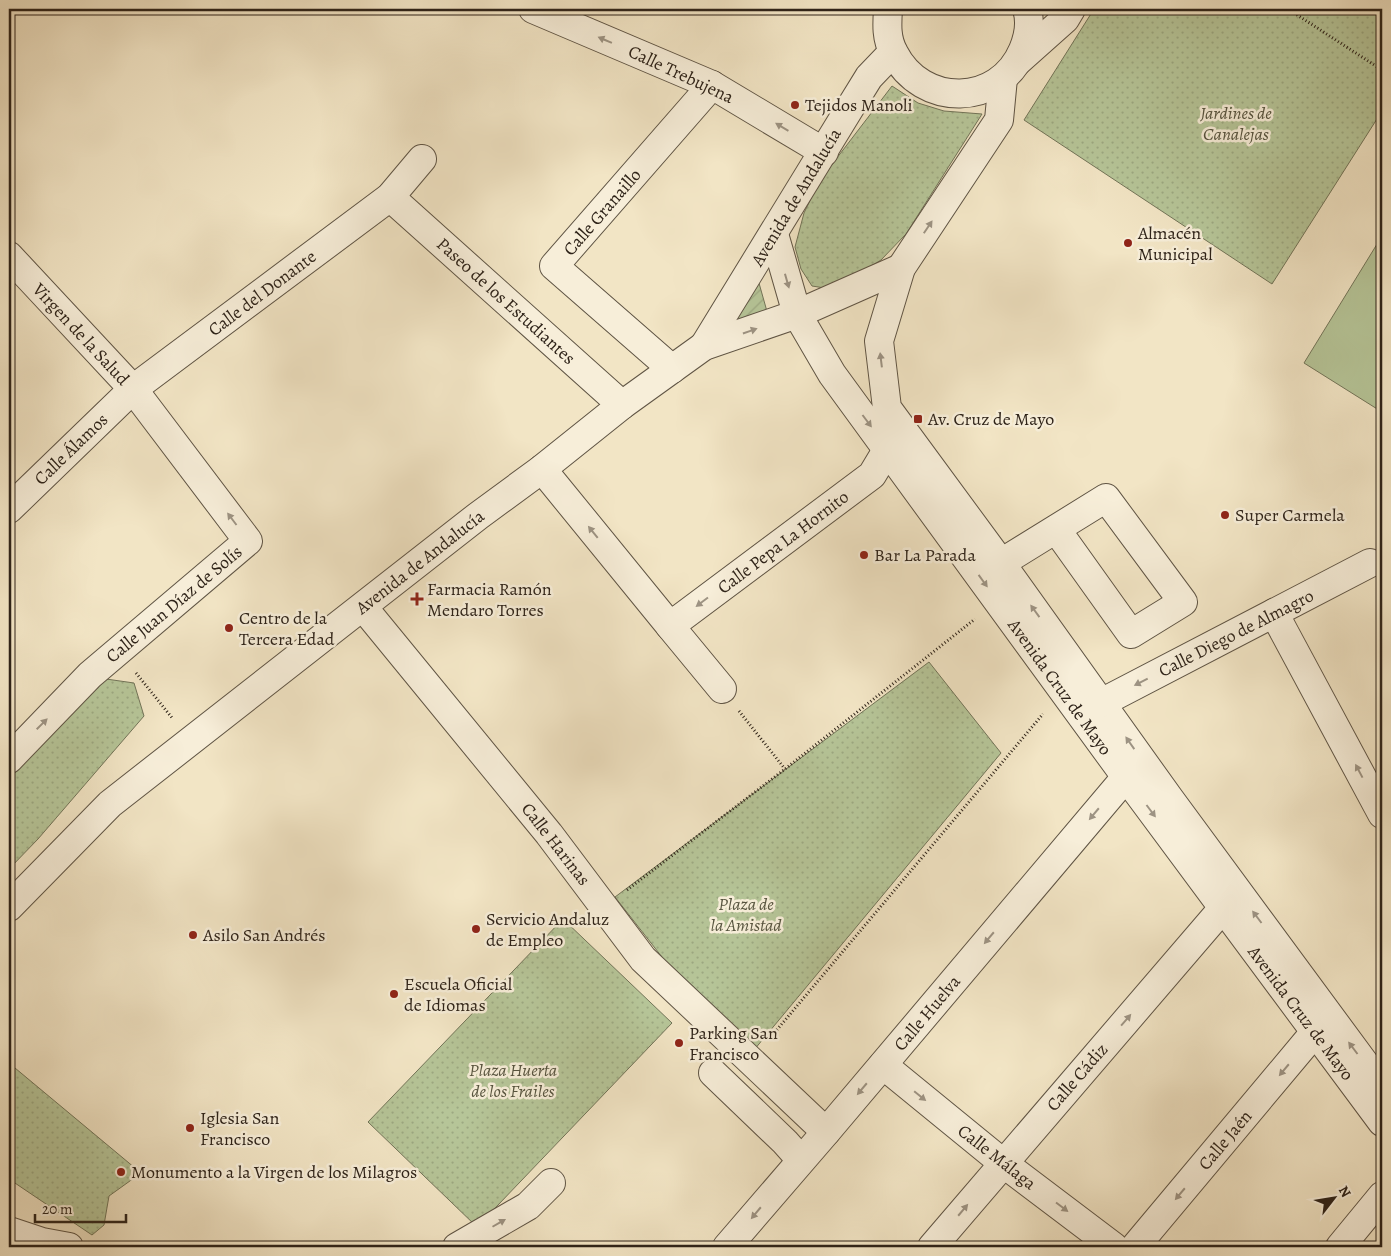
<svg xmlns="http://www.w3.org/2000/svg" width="1391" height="1256" font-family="Alegreya,serif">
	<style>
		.grass { fill: url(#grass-dots); stroke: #727458 }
		.garden { fill: url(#garden-furrows); stroke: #727458 }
		.pitch { fill: #b6c598; stroke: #727458 }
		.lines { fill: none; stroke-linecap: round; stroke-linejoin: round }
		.minor-casing { stroke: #5f5444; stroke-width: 30 }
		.path { stroke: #2e2319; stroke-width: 3; stroke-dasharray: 1 2.5; stroke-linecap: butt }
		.minor { stroke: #f7eed9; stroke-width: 28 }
		.oneway { fill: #9d9383 }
		.poi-dot { fill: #8f2418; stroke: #f7eed9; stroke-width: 2 }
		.labels { text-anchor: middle; stroke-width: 5; stroke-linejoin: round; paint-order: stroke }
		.street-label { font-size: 18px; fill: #2e2319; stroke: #f7eed9 }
		.poi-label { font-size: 18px; fill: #2e2319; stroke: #f7eed9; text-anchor: start }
		.park-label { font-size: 18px; font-style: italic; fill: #57543f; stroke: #f7eed9 }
	</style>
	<defs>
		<pattern id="grass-dots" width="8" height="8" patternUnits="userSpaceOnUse" patternTransform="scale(1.25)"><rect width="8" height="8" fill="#b6c598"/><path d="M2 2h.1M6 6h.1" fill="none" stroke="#9da982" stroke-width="1.8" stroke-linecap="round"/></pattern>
		<pattern id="garden-furrows" width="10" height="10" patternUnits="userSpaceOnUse" patternTransform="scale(1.25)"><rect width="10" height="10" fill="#b6c598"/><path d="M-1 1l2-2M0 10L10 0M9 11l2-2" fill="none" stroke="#9da982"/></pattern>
	</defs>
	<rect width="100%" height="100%" fill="#f2e5c5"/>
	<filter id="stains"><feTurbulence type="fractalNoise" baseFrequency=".004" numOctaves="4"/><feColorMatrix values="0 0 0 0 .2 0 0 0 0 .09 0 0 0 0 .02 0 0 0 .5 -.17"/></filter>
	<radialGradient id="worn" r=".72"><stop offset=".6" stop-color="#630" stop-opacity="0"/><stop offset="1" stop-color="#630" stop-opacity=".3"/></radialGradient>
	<g class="grass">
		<polygon points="1094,9 1382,9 1382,111 1272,284 1024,120"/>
		<polygon points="892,86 918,103 944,111 982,114 906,234 881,260 850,279 831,289 812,286 801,269 795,247 804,213 820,180"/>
		<polygon points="929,662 1001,753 754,1050 680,980 615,897"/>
		<polygon points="99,678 134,683 144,716 38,839 9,869 9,773"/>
		<polygon points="563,919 672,1023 477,1227 368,1122"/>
		<polygon points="9,1063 141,1173 109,1196 104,1225 92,1235 9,1179"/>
	</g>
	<polygon class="garden" points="757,276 768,315 722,333"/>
	<polygon class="pitch" points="1382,236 1382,412 1304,363"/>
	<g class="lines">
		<g class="minor-casing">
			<g id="minor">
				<polyline points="533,9 712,85 824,152"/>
				<path d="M888 9C887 24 886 39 894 53 922 108 999 107 1023 50 1028 38 1031 22 1027 9"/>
				<polyline points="1019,60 1065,19 1071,9"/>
				<polyline points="1003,78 999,120 901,268 879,341 887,408 1001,563 1169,798 1382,1087"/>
				<polyline points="390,197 622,405"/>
				<polyline points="774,234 797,314 832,374 1126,777 1382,1122"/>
				<polyline points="9,256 133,389 248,541 90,675 9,759"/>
				<polyline points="704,346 848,111 869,77 893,52"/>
				<polyline points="672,369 554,266 712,85"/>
				<polyline points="542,469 670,626 872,475 887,450"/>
				<polyline points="9,509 133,389 390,197 422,159"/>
				<polyline points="1001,563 1106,498 1183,602 1131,634 1056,529"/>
				<polyline points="363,607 549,834 643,959 826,1132"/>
				<polyline points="1274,613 1382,814"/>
				<polyline points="670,626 722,689"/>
				<polyline points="1101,703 1370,563"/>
				<polyline points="9,907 110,804 478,516 542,469 622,405 704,346 797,314 901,268"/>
				<polyline points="883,1065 1003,1163 1114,1247"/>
				<polyline points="713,1073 785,1142 801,1160"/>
				<polyline points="9,1231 42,1242 69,1247"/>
				<polyline points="457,1247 528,1206 551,1183"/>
				<polyline points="727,1247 826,1132 1126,777"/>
				<polyline points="932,1247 1223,908"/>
				<polyline points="1135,1247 1315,1032"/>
				<polyline points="1340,1247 1382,1196"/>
			</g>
		</g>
		<g class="path">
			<polyline points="1288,9 1382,70"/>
			<polyline points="136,673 173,719"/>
			<polyline points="739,711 785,769"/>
			<polyline points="627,890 785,769 975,619"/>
			<polyline points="770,1038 1043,714"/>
		</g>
		<use href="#minor" class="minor"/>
	</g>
	<defs><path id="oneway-solid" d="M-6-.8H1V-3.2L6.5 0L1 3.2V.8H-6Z" transform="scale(1.25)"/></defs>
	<g class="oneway">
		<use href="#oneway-solid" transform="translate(605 40) rotate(-157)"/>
		<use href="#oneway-solid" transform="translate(782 127) rotate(-149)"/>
		<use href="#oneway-solid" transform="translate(928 227) rotate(-56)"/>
		<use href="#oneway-solid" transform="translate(787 281) rotate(74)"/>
		<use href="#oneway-solid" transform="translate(750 331) rotate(-19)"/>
		<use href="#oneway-solid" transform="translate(881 360) rotate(-97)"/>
		<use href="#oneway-solid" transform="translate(867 421) rotate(53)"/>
		<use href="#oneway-solid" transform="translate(232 519) rotate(-127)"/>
		<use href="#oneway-solid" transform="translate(593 532) rotate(-129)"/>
		<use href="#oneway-solid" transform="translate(983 581) rotate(54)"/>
		<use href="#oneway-solid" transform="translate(702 602) rotate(143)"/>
		<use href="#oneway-solid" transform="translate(1035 611) rotate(-126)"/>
		<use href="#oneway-solid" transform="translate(1141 682) rotate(153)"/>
		<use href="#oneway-solid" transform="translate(42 724) rotate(-45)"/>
		<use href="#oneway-solid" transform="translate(1130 743) rotate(-125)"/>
		<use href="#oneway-solid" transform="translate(1359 771) rotate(-118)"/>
		<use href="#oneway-solid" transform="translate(1151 811) rotate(53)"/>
		<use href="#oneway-solid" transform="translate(1094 814) rotate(130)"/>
		<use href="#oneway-solid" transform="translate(1257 917) rotate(-127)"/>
		<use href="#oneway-solid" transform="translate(989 938) rotate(130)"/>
		<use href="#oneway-solid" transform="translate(1126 1020) rotate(-49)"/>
		<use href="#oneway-solid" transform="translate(1353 1048) rotate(-127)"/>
		<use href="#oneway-solid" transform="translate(1284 1070) rotate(130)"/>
		<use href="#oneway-solid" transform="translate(862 1089) rotate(130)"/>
		<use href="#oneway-solid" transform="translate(920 1096) rotate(39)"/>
		<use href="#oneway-solid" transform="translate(1180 1194) rotate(130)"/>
		<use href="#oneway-solid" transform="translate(1062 1207) rotate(37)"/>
		<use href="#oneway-solid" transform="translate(963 1210) rotate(-50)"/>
		<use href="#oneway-solid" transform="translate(756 1213) rotate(130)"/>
		<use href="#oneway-solid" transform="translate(499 1223) rotate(-30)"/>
	</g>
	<g class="poi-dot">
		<circle cx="795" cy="105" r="5"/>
		<circle cx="1128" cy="243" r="5"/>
		<rect x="913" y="414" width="10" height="10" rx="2.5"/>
		<circle cx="1225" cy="515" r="5"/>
		<circle cx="864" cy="555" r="5"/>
		<path d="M414.5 591.5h5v5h5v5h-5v5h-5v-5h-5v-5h5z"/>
		<circle cx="229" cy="628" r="5"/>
		<circle cx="476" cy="929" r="5"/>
		<circle cx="193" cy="935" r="5"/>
		<circle cx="394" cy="994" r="5"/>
		<circle cx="679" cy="1043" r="5"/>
		<circle cx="190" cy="1128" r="5"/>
		<circle cx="121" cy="1172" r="5"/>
	</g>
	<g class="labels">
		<g class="street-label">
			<text transform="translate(681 74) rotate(25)" y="6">Calle Trebujena</text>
			<text transform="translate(796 197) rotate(-59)" y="6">Avenida de Andalucía</text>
			<text transform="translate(602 212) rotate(-49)" y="6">Calle Granaillo</text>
			<text transform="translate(262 293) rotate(-37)" y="6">Calle del Donante</text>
			<text transform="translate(506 301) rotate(42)" y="6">Paseo de los Estudiantes</text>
			<text transform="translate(81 334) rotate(47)" y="6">Virgen de la Salud</text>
			<text transform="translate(71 449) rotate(-44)" y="6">Calle Álamos</text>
			<text transform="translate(783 542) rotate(-37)" y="6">Calle Pepa La Hornito</text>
			<text transform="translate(420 562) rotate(-38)" y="6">Avenida de Andalucía</text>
			<text transform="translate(174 604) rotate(-40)" y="6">Calle Juan Díaz de Solís</text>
			<text transform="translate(1236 633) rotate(-27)" y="6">Calle Diego de Almagro</text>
			<text transform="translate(1060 687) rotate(54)" y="6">Avenida Cruz de Mayo</text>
			<text transform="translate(556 844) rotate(52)" y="6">Calle Harinas</text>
			<text transform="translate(927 1013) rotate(-50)" y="6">Calle Huelva</text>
			<text transform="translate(1301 1013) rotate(53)" y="6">Avenida Cruz de Mayo</text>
			<text transform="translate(1077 1077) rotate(-49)" y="6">Calle Cádiz</text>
			<text transform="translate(1225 1140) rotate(-50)" y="6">Calle Jaén</text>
			<text transform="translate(997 1157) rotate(38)" y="6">Calle Málaga</text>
		</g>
		<g class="poi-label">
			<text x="805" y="111">Tejidos Manoli</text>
			<text x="1138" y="239">Almacén<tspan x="1138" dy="21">Municipal</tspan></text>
			<text x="928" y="425">Av. Cruz de Mayo</text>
			<text x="1235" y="521">Super Carmela</text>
			<text x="874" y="561">Bar La Parada</text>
			<text x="427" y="595">Farmacia Ramón<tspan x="427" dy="21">Mendaro Torres</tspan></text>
			<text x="239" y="624">Centro de la<tspan x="239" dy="21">Tercera Edad</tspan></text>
			<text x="486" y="925">Servicio Andaluz<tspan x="486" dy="21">de Empleo</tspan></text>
			<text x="203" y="941">Asilo San Andrés</text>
			<text x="404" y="990">Escuela Oficial<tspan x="404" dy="21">de Idiomas</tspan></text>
			<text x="689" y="1039">Parking San<tspan x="689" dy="21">Francisco</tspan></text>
			<text x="200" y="1124">Iglesia San<tspan x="200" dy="21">Francisco</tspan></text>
			<text x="131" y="1178">Monumento a la Virgen de los Milagros</text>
		</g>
		<g class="park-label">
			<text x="1236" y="119">Jardines de<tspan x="1236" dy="21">Canalejas</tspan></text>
			<text x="746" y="910">Plaza de<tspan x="746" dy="21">la Amistad</tspan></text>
			<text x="513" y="1076">Plaza Huerta<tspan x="513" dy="21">de los Frailes</tspan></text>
		</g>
	</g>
	<rect width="1391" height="1256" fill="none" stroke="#f2e5c5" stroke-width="30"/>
	<rect x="10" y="10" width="1371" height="1236" fill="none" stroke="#2e2319" stroke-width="2.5"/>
	<rect x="15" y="15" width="1361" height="1226" fill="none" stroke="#2e2319"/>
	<g transform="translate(1334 1198) rotate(59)" stroke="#f7eed9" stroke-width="4" paint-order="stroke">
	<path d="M0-4L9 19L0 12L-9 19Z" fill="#2e2319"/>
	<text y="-8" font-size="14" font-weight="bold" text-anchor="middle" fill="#2e2319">N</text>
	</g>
	<path d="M35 1214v8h91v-8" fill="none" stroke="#2e2319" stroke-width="2.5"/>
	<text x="42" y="1214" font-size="15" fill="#2e2319" stroke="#f7eed9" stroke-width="4" paint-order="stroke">20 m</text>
	<rect width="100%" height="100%" filter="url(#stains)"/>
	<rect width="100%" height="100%" fill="url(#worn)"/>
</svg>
